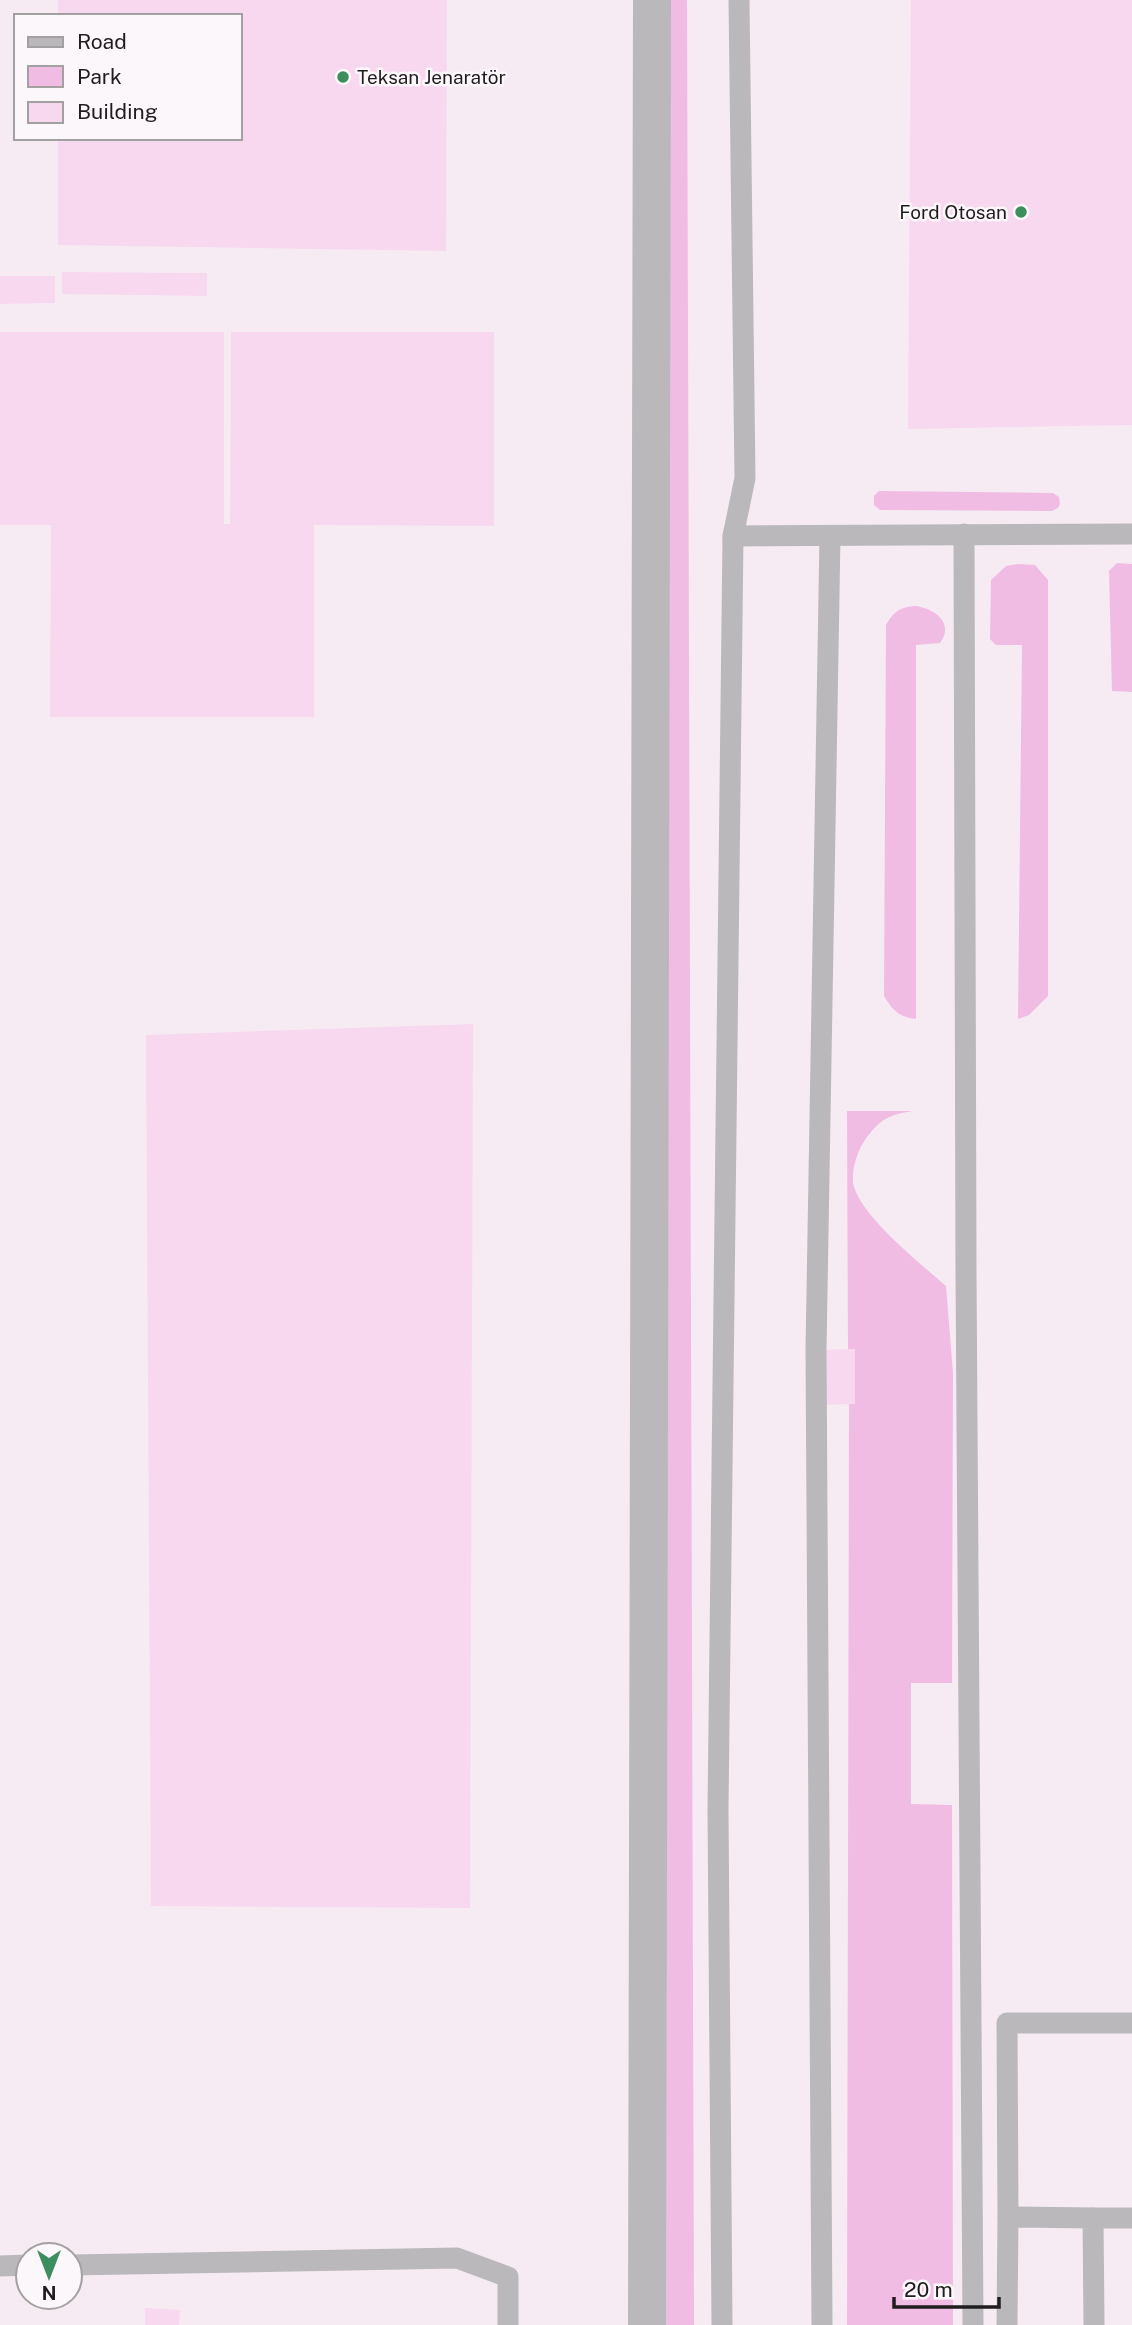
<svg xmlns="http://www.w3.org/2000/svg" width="1132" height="2325" font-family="'Public Sans',sans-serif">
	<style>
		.built { fill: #f6ebf3; fill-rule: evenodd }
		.green { fill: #f0bce3 }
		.building { fill: #f8d8ef }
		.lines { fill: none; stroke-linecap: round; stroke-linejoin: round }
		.service { stroke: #bab8ba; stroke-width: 21 }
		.tertiary { stroke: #bab8ba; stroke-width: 38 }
		.poi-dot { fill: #3d8e5f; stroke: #fbf7fa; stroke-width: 2.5 }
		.labels { text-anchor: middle; stroke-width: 5; stroke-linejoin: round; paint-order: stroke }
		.poi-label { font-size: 19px; fill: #1f1d1e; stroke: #fbf7fa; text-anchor: start }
	</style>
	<rect width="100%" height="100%" fill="#fbf7fa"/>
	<path class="built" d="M0 0H1132V2325H0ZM16 16H240V138H16ZM28 2255H70V2297H28Z"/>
	<g class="green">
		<polygon points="651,0 687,0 694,2325 632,2325"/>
		<polygon points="879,491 1053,493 1059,497 1060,504 1058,508 1052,511 880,510 874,505 874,496"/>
		<polygon points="1117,563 1132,564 1132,692 1112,691 1109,571"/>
		<polygon points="1018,564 1035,565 1048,580 1048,996 1029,1015 1018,1019 1022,645 996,645 990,639 991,580 1006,566"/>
		<path d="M915 606C934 608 955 623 940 643L916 645V1019C899 1017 893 1011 884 996L886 625C893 612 900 607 915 606Z"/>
		<path d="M847 1111H913C888 1115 880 1119 865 1140 857 1151 850 1174 854 1187 864 1219 920 1263 946 1286L953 1373 952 1683H911V1804L952 1805 953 2325H847L849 1404H855L848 1350Z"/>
	</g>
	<g class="building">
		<polygon points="58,0 447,0 446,251 58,245 58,138 240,138 240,16 58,16"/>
		<polygon points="911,0 1132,0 1132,425 908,429"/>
		<polygon points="62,272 207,273 207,296 62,294"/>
		<polygon points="0,276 55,276 55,303 0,304"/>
		<polygon points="0,332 224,332 224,524 230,524 231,332 494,332 494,526 314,525 314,717 50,717 51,525 0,525"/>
		<polygon points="473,1024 470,1908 151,1906 146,1035"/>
		<polygon points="855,1349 855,1404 818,1405 817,1350"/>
		<polygon points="145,2308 180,2310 179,2325 145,2325"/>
	</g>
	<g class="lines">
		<g class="service">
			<polyline points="739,0 745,478 733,536 1132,534"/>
			<polyline points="964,534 966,1271 973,2325"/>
			<polyline points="1008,2217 1007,2023 1132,2023"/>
			<polyline points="1093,2218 1132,2218"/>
			<polyline points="70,2265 457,2258 508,2277 508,2325"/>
			<polyline points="0,2266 28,2265"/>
			<polyline points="722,2325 718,1809 733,536"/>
			<polyline points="822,2325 816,1350 830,536"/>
			<polyline points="1007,2325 1008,2217 1093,2218 1094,2325"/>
		</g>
		<polyline class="tertiary" points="647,2325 652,0"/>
	</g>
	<g class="poi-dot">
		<circle cx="343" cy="77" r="7"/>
		<circle cx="1021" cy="212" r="7"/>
	</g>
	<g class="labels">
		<g class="poi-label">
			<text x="357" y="84">Teksan Jenaratör</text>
			<text x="1007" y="219" text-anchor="end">Ford Otosan</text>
		</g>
	</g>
	<rect x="14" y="14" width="228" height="126" fill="#fbf7fa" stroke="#a3a0a2" stroke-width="2"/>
	<rect x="28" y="37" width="35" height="10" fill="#bab8ba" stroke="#a3a0a2" stroke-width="2"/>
	<text x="77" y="49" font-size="21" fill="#1f1d1e">Road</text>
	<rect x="28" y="66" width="35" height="21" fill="#f0bce3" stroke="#a3a0a2" stroke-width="2"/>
	<text x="77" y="84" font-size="21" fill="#1f1d1e">Park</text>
	<rect x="28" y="102" width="35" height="21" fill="#f8d8ef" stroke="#a3a0a2" stroke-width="2"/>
	<text x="77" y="119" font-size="21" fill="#1f1d1e">Building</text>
	<g transform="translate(49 2276) rotate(180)"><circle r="33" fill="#fbf7fa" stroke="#a3a0a2" stroke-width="2"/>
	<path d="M0-5L12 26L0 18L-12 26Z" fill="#3d8e5f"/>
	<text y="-10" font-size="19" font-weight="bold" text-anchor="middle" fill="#1f1d1e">N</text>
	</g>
	<path d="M894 2297v10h105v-10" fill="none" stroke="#1f1d1e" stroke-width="3.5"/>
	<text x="904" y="2297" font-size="21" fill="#1f1d1e" stroke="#fbf7fa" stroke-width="5" paint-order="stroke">20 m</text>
</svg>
